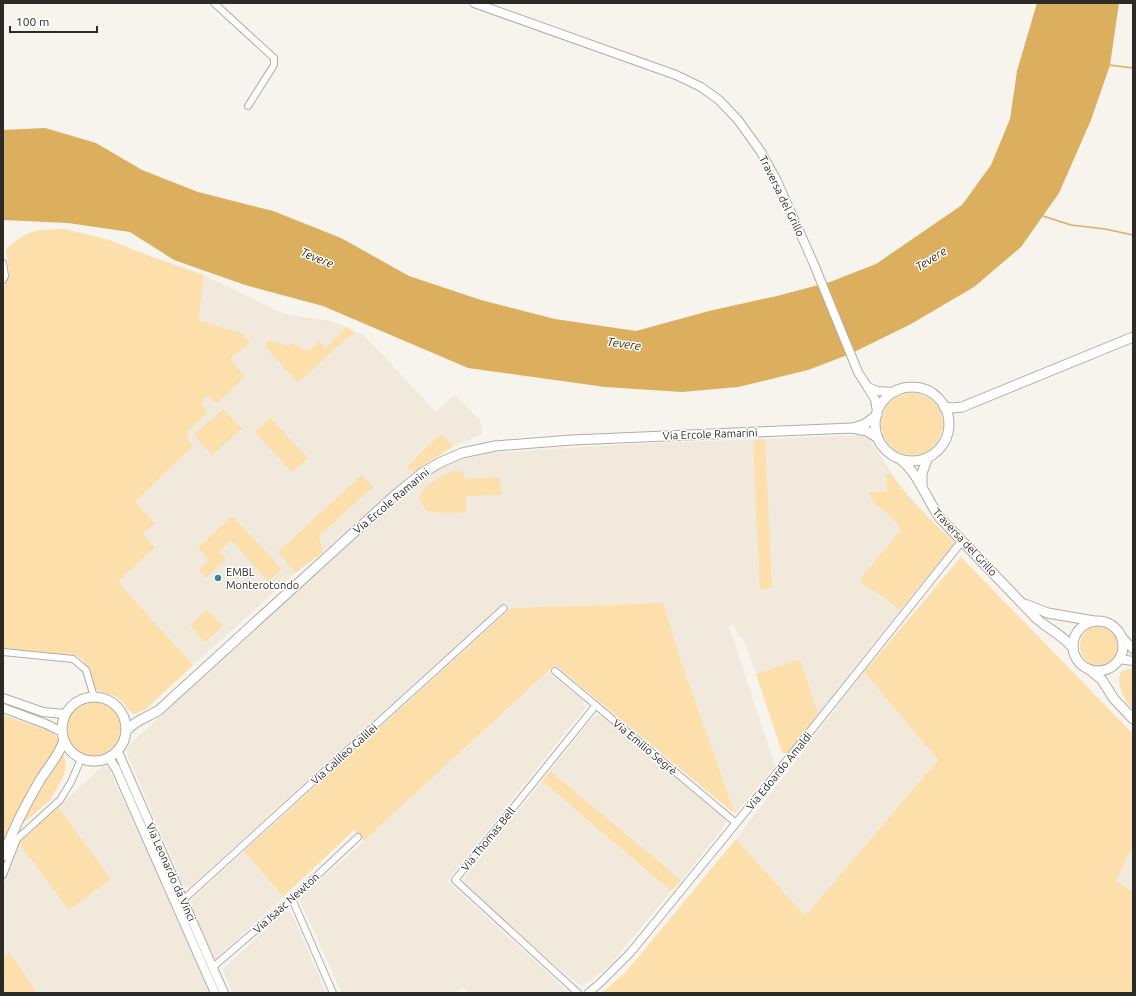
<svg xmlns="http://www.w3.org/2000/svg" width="1136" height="996" font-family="Ubuntu,sans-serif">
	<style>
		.built { fill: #f0e9dc }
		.green { fill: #fcdfab }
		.water { fill: #dbaf5d }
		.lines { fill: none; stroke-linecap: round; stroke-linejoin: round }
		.stream { stroke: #dbaf5d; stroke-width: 1.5 }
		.minor-casing { stroke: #b1aea8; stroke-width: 8 }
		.tertiary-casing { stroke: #b1aea8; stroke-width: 9 }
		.secondary-casing { stroke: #b1aea8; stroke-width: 10 }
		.primary-casing { stroke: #b1aea8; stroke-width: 11 }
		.minor { stroke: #fff; stroke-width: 6 }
		.tertiary { stroke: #fff; stroke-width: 7 }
		.secondary { stroke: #fff; stroke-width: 8 }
		.primary { stroke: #fff; stroke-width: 9 }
		.poi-dot { fill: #408493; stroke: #fff; stroke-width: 1.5 }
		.labels { text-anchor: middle; stroke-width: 3; stroke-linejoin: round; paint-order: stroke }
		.street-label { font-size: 11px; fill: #2c2b28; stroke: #fff }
		.poi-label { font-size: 11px; fill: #2c2b28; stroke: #fff; text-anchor: start }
		.water-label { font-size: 12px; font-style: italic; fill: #412f0a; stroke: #fff }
	</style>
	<rect width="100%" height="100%" fill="#f7f3ed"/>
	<g class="built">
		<polygon points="204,275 284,314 330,321 346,327 326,348 310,351 291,343 290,346 298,383 348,337 356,333 363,334 436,412 455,395 477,418 481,421 482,434 454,446 440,434 407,465 413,472 323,552 319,536 373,487 278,552 295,573 193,665 118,582 155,547 142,534 155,523 135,502 193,446 187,439 189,431 208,412 200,403 209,395 216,404 226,394 229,359 250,342 241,333 197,320"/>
		<polygon points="867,435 899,485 937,526 879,595 900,610 818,714 800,659 756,674 743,638 738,636 734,624 729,626 775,766 735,814 681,661 663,603 511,608 505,601 189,888 184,887 128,756 127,750 131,743 287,600 415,486 442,467 468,458 492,453 632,444"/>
		<polygon points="548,672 583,700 585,708 447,881 563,987 567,993 468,993 463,987 456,993 342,993 299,899 370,836"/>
		<polygon points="864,672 938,760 805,916 736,839"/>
		<polygon points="599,715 604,717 725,819 725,824 722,829 681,881 663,865 550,771 594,716"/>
		<polygon points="106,763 146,850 209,993 37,993 10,954 3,958 3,887 19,843 69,910 111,879 58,807"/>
		<polygon points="542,781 671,891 608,967 583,986 576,982 551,962 466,885 465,880 466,876"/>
		<polygon points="1133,845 1133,892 1116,881"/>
		<polygon points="244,851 283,897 254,924 215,959 193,911 190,901"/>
		<polygon points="286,911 290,911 292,914 326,993 232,993 224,973 223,969"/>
	</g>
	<g class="green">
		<path d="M65 229 109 240 144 254 204 275 198 320 241 333 250 342 230 359 245 377 216 404 209 395 201 403 208 412 189 431 187 439 193 446 135 502 155 523 143 534 155 547 118 582 193 665 145 710 134 714C127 710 126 705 121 700 113 693 103 693 94 689L83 660 75 655 3 650V290L9 274 6 250C27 229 37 230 65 229Z"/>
		<polygon points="346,327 356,333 348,337 298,383 265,346 268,340 289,346 291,343 310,351 318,341 326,348"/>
		<circle cx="912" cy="424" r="31"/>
		<polygon points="223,409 242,429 212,455 194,435"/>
		<polygon points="270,418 308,458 292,472 255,432"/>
		<polygon points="440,434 454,446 413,472 407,466"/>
		<polygon points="765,439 772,588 760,589 753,440"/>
		<path d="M463 471 464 479 499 477 502 495 466 496V512L446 513 427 511C424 507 420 503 420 497 421 488 442 475 450 472 454 471 459 471 463 471Z"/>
		<path d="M891 473C907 498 930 521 953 540L954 545 900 610 879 594 861 583 862 577 901 530C898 526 895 521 892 517 884 509 870 504 869 492H887L886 475Z"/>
		<polygon points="362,475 373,487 319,536 323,552 295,573 278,552"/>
		<polygon points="232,516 282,569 268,581 231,540 219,551 226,559 206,578 199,570 209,560 198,548"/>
		<polygon points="961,557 1133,734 1133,845 1116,881 1133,892 1133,993 602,993 626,972 736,839 805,916 938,760 864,672"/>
		<polygon points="663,603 681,661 735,814 555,665 364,841 354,830 283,897 244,851 511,608"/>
		<polygon points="207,610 223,626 205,642 190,625"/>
		<circle cx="1100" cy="646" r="20"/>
		<polygon points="800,659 818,714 787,754 782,752 756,674"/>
		<path d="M1133 668V710C1125 701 1114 682 1122 671Z"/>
		<circle cx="95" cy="729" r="28"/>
		<polygon points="3,715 48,730 57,737 66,763 64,775 51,799 3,841"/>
		<polygon points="550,771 663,865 681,881 671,891 542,781"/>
		<polygon points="58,807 111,879 69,910 19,843"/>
		<polygon points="10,953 37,993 3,993 3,958"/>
	</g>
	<polygon class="water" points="1037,3 1119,3 1110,65 1091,120 1059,193 1021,247 974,287 911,324 850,354 808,370 738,387 682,392 605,387 468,368 323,306 245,285 174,260 130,232 68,223 3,220 3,130 45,128 96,143 142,170 198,192 273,211 341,238 409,276 481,300 555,319 636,331 709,311 777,296 830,282 876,264 962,205 991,165 1010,119 1017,71"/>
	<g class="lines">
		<g class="stream">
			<polyline points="1109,65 1133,68"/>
			<polyline points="1043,216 1071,225 1105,229 1133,235"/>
		</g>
		<g class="minor-casing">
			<g id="minor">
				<polyline points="214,3 274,58 274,65 248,106"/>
				<polyline points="3,263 5,276 3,280"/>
				<polyline points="3,652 73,659 86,670 94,697"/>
				<polyline points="555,671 736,823"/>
				<polyline points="3,875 17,839 60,800 71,782 81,759"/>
				<polyline points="292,899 333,993"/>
				<polyline points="183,900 504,608"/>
				<polyline points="213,967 292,899 358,837"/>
				<polyline points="578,993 455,880 596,705"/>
			</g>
		</g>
		<g class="tertiary-casing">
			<polyline id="tertiary" points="588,993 599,984 631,952 781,768 962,541"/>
		</g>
		<g class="secondary-casing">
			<g id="secondary">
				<polyline points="474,3 676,75 701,87 719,100 738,120 761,152 776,179 813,262 858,372 875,399 877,412"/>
				<polyline points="868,387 877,391 895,392"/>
				<polyline points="1122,637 1133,649"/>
				<polyline points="1119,659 1133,661"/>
				<polyline points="3,698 43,712 65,714"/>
				<polyline points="3,708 46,724 62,732"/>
				<polyline points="118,752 224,993"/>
				<polyline points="109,758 116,769 215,993"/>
			</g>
		</g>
		<g class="primary-casing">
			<g id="primary">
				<circle cx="912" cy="424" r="37"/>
				<polyline points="944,407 952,408 962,407 1133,337"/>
				<polyline points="853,428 865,424 877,415"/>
				<path d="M901 460C918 473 927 500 940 518L1036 618C1048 629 1063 635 1073 648"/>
				<polyline points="922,485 922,473 928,457"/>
				<polyline points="1025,604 1048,613 1094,621"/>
				<circle cx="1098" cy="646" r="25"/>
				<polyline points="1090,670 1102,680 1114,699 1133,719"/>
				<circle cx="94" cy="729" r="32"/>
				<path d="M127 730C137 719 147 718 159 710L394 496 422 473 441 462 462 453 495 446 572 440 852 428 867 431 878 438"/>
				<path d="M3 856C13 829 26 804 40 780 48 767 59 756 64 740"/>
			</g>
		</g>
		<use href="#minor" class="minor"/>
		<use href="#tertiary" class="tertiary"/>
		<use href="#secondary" class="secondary"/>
		<use href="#primary" class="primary"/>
	</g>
	<circle class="poi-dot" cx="218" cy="578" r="4"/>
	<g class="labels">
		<g class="street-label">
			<text transform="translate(782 196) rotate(64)" y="4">Traversa del Grillo</text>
			<text transform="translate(710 434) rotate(-2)" y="4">Via Ercole Ramarini</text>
			<text transform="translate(391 501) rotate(-40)" y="4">Via Ercole Ramarini</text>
			<text transform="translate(965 542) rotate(47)" y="4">Traversa del Grillo</text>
			<text transform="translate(645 747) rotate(40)" y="4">Via Emilio Segrè</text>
			<text transform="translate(344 754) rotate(-42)" y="4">Via Galileo Galilei</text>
			<text transform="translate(779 771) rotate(-51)" y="4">Via Edoardo Amaldi</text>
			<text transform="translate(488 839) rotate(-51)" y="4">Via Thomas Bell</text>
			<text transform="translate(171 872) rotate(66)" y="4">Via Leonardo da Vinci</text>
			<text transform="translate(286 903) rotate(-42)" y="4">Via Isaac Newton</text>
		</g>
		<g class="poi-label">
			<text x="226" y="576">EMBL<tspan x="226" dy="13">Monterotondo</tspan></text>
		</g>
		<g class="water-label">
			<text transform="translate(317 258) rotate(22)" y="4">Tevere</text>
			<text transform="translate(931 259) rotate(-32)" y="4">Tevere</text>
			<text transform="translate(624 344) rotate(8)" y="4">Tevere</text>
		</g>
	</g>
	<rect width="1136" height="996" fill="none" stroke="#2c2b28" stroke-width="8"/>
	<path d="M10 26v6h87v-6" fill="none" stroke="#2c2b28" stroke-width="2"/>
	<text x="16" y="26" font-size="12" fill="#2c2b28" stroke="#ffffff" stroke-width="3" paint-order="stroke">100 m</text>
</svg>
